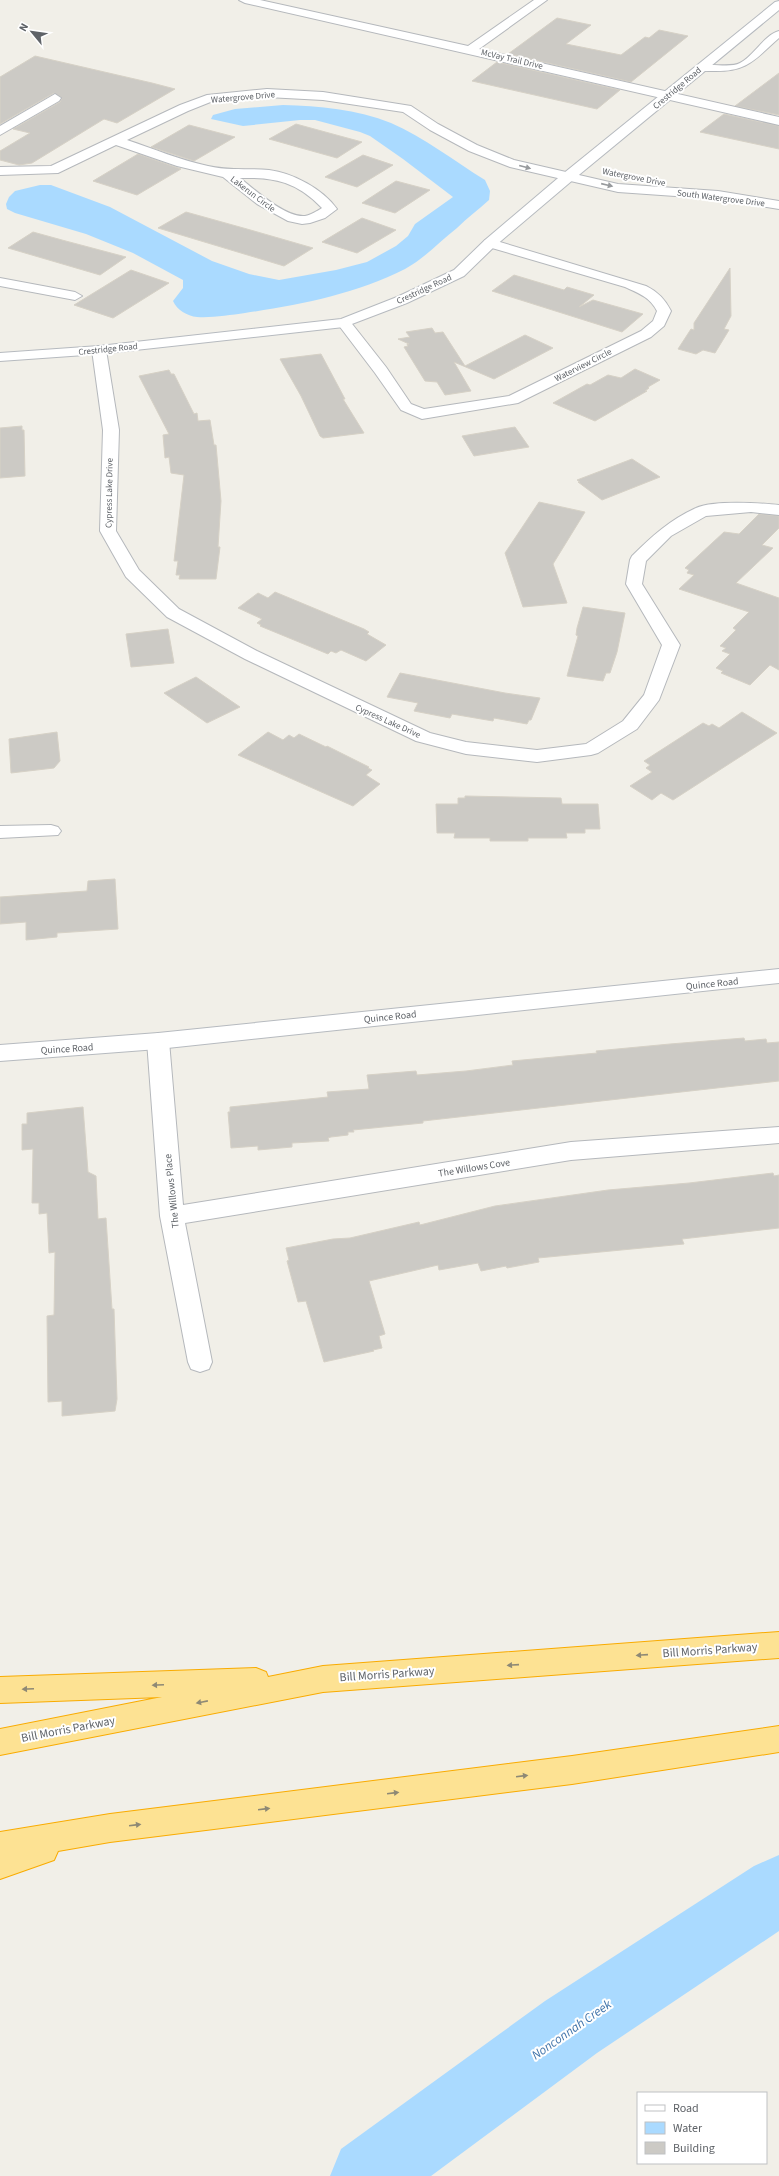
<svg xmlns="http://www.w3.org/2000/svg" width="779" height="2176" font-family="'Source Sans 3',sans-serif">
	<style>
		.water { fill: #aadaff }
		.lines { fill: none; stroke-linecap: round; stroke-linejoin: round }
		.river { fill: #aadaff; fill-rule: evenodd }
		.building { fill: #cccac5; stroke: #d6d1c6 }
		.lane-casing { stroke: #b5b8bc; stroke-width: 2 }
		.street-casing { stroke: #b5b8bc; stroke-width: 2 }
		.secondary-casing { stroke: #b6babf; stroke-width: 2 }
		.highway-casing { stroke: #f9ab00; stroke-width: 2 }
		.lane { fill: #fff; fill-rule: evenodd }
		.street { fill: #fff; fill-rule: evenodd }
		.secondary { fill: #fff; fill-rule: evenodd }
		.highway { fill: #fde293; fill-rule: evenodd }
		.oneway { fill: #979a9d }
		.oneway2 { fill: #8e8975 }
		.labels { text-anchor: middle; stroke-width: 4; stroke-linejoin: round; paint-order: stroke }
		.far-street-label { font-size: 9px; fill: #5f6368; stroke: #fff }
		.street-label { font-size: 10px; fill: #5f6368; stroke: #fff }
		.near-street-label { font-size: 12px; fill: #5f6368; stroke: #fff }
		.near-water-label { font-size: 13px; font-style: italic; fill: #4174aa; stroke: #fff }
	</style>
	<rect width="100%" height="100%" fill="#f1efe8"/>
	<path class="water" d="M283 105C319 106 357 109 391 123 424 137 454 161 485 180L490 191 489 200C478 210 467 218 457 228 439 242 425 258 405 269 356 294 299 305 245 313 230 315 212 318 197 317 187 316 177 310 173 301L183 288V280L133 253 86 234 15 213 7 209 6 204 9 197 15 191 40 185H51L110 207 212 261 249 274 279 280 336 270 367 262 396 246 408 236 415 224 453 197 403 159 370 136 360 132 315 120H300L243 126 211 119 213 115 235 109Z"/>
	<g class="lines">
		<polygon class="river" points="779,1855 779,1931 597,2053 431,2176 330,2176 341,2149 545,2001 754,1866"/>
	</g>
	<g class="building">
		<polygon points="557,18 591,25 566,44 621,55 645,37 649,38 659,30 688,36 631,82 508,54"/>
		<polygon points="35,56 152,83 175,89 117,123 104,119 32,163 19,165 0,160 0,151 30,133 13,129 60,102 62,98 54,93 0,124 0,77"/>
		<polygon points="497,62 620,90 597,109 472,81"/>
		<polygon points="779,73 779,115 735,106"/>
		<polygon points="724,114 779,126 779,149 700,132"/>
		<polygon points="296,124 362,142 337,158 269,139"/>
		<polygon points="189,125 235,137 194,161 151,147"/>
		<polygon points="138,154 181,169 137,195 93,181"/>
		<polygon points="363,155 393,165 357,187 325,177"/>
		<polygon points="396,181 430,190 395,213 362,203"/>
		<polygon points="186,212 247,229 313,248 284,266 158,228"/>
		<polygon points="362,218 396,230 357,253 322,242"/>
		<polygon points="33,232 62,240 126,257 100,275 8,248"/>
		<polygon points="730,268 731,316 724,329 729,330 715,353 703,350 696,354 678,349 691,329 694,330 694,323"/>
		<polygon points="131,270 169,283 113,318 74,305"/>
		<polygon points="514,275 564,290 567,287 594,295 579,307 593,300 643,314 622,332 492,291"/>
		<polygon points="432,328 435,333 443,332 465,366 525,335 553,348 494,379 454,362 471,391 445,395 437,382 425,381 404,347 408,346 407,344 409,344 398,339 410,337 406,332"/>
		<polygon points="321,354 345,399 343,399 364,433 323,438 320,436 301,396 280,359"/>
		<polygon points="635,369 660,380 648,387 649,388 645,391 647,391 595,421 553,403 587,384 590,385 608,375 621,378"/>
		<polygon points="169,370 171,374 174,374 194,414 197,413 198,421 210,420 214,445 216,445 221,501 218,547 220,547 216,579 179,579 180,575 176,575 178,561 174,561 184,475 171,473 169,457 165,458 163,435 169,434 139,376"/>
		<polygon points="22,426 22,430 24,430 25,476 0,478 0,428"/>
		<polygon points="515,427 529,447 474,456 462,436"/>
		<polygon points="632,459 660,477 602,500 578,482 580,482 577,480"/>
		<polygon points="539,502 585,512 553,564 567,603 523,607 505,553"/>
		<polygon points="759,514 779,516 779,528 762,545 773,548 736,583 779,598 779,670 770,665 750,685 721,673 723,671 716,668 730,654 722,651 726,648 720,646 736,630 733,628 749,612 679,589 694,575 687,573 689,570 685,568 724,532 739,534"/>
		<polygon points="275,592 364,629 369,632 367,634 386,645 366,661 341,650 336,653 331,651 328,654 260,626 261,625 257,623 262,619 238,608 258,593 268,598"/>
		<polygon points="583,607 625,613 617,652 610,673 606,673 603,681 567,676 578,636 576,635 577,628"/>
		<polygon points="168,629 174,663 131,667 126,634"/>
		<polygon points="400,673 505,693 540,698 531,720 529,720 527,724 494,718 493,721 452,714 450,718 414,711 418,703 387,697"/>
		<polygon points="196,677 240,707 207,723 164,693"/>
		<polygon points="742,712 777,733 673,800 661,793 652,800 630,786 652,772 646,768 650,765 644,761 703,723 709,726 712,724 719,728"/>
		<polygon points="57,732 60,761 54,768 11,773 9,739"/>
		<polygon points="268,732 283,740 289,735 294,738 299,734 326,747 327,746 369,767 368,768 372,770 366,775 380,784 353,806 238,755"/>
		<polygon points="465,796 561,798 562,804 598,804 600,829 585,829 585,833 566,833 567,838 528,838 528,841 490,841 490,838 454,838 455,833 437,833 436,804 458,804 458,798 465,798"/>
		<polygon points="115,879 118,929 57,933 57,937 26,940 26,922 0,924 0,897 87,891 88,881"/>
		<polygon points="744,1038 745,1041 766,1039 767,1043 779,1042 779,1081 423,1121 423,1123 353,1130 354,1132 348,1132 348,1135 331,1137 328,1138 329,1141 292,1143 292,1147 258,1150 258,1146 231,1148 228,1112 230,1112 230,1107 328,1097 327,1092 369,1089 367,1075 416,1071 417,1075 466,1071 513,1065 512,1061 597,1053 596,1051 670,1044"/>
		<polygon points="83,1107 88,1172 96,1176 98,1219 106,1218 112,1309 114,1309 117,1399 115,1411 62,1416 62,1401 48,1402 47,1316 54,1315 55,1252 49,1253 47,1213 39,1214 39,1203 32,1203 33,1149 22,1150 22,1124 27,1124 27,1113"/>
		<polygon points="773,1173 774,1176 779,1175 779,1228 682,1239 684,1244 538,1258 539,1262 507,1268 506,1266 481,1271 478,1263 439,1270 438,1265 369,1281 385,1334 379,1336 382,1348 373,1350 374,1351 324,1362 306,1301 298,1302 287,1261 289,1260 286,1248 333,1239 350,1238 419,1222 420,1225 495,1206 608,1190 689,1183"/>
	</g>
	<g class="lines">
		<g class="lane-casing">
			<path id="lane" d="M779 31V38C754 60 748 72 712 71 707 71 701 72 698 68 705 61 729 69 740 63 754 56 764 35 779 31Z"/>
		</g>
		<g class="street-casing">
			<g id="street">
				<polygon points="239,0 260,0 468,46 534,0 547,0 479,49 779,117 779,125 245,3"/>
				<path d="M267 89 323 92 411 106 438 124 477 145 514 160 618 184 718 191 779 201V209L718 199 618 192 510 167 469 151 430 130 403 112 323 100 267 97 213 101 188 111 127 140C154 149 180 160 208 166 229 171 248 168 269 170 293 173 323 189 337 209L325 218 310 223 302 224 288 221 257 204 223 177 177 166 116 145 58 173 0 175V167L51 166 180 105 207 95ZM240 178C275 177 297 182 322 208 317 211 311 215 305 216 286 218 255 190 240 178Z"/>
				<polygon points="55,94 61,98 59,101 0,135 0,126"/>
				<path d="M490 239 646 286C658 292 665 299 671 311L664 326 651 337 518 403 422 419 401 410 375 373 337 323 339 320H349L386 367 411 404 424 409 509 396 641 331 653 321 657 311C650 297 638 293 625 287L485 246 483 243 485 240Z"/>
				<polygon points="0,278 75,292 82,296 75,300 0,286"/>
				<path d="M99 346 104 347 106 350 119 430 116 531 139 570 179 609 257 651 430 733 466 742 537 750 586 744 623 721 644 695 662 645 626 584 630 560 632 556C651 537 671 519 696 508 713 500 760 503 779 505V515L751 512 706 516 671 536 646 561 642 584 680 645 659 700 637 729 598 753 591 755 537 762 466 754 416 741 245 659 167 617 126 577 100 531 103 430 92 350 94 347Z"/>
				<polygon points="51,825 58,827 61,831 58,835 0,838 0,826"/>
				<polygon points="158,1033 166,1036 169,1041 183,1205 571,1142 779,1127 779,1143 571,1160 185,1223 212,1362 209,1369 200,1372 191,1369 188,1362 160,1216 147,1041 150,1036"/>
			</g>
		</g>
		<g class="secondary-casing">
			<g id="secondary">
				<polygon points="779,1 779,10 574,179 495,246 464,276 407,303 344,327 99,354 0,361 0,353 99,346 341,319 397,297 454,270 485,240 564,173 775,2"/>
				<polygon points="779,969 779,983 158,1049 0,1061 0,1045 158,1033"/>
			</g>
		</g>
		<g class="highway-casing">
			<g id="highway">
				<polygon points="779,1632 779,1658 323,1692 0,1755 0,1729 162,1697 0,1703 0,1677 256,1668 266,1672 268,1677 323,1666"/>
				<polygon points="779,1726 779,1752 572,1784 110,1842 58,1851 54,1860 0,1879 0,1832 110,1814 572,1756"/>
			</g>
		</g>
		<use href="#lane" class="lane"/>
		<use href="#street" class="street"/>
		<use href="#secondary" class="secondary"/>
		<use href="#highway" class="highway"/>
	</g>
	<defs><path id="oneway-solid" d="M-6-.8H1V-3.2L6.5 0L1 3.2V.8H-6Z"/></defs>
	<g class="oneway">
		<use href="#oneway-solid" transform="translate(525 167) rotate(15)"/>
		<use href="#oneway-solid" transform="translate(607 185) rotate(13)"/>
	</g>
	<g class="oneway2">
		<use href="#oneway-solid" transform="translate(642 1655) rotate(176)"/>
		<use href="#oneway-solid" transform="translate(513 1665) rotate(176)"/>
		<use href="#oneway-solid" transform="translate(158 1685) rotate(178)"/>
		<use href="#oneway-solid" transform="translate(28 1689) rotate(178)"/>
		<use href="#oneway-solid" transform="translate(202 1702) rotate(169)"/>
		<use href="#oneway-solid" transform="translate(522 1776) rotate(-7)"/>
		<use href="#oneway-solid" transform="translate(393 1793) rotate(-7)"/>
		<use href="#oneway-solid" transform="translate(264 1809) rotate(-7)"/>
		<use href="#oneway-solid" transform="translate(135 1825) rotate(-7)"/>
	</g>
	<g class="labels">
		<g class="far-street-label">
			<text transform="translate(512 59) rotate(13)" y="3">McVay Trail Drive</text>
			<text transform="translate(677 88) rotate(-40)" y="3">Crestridge Road</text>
			<text transform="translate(243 97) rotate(-5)" y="3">Watergrove Drive</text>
			<text transform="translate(634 177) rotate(11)" y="3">Watergrove Drive</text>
			<text transform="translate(253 194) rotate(37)" y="3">Lakerun Circle</text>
			<text transform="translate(721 198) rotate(7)" y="3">South Watergrove Drive</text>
			<text transform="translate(424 289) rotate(-25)" y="3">Crestridge Road</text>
			<text transform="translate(108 349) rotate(-6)" y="3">Crestridge Road</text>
			<text transform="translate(583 365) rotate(-27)" y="3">Waterview Circle</text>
			<text transform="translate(109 493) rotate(-89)" y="3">Cypress Lake Drive</text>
			<text transform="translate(388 721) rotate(24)" y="3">Cypress Lake Drive</text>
		</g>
		<g class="street-label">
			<text transform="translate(712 983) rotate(-6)" y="4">Quince Road</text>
			<text transform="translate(390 1016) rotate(-6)" y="4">Quince Road</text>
			<text transform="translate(67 1048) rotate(-4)" y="4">Quince Road</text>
			<text transform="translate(474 1167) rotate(-9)" y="4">The Willows Cove</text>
			<text transform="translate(171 1191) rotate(-96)" y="4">The Willows Place</text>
		</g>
		<g class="near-street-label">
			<text transform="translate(710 1650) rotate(-4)" y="4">Bill Morris Parkway</text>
			<text transform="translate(387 1674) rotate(-4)" y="4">Bill Morris Parkway</text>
			<text transform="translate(68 1729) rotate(-11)" y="4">Bill Morris Parkway</text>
		</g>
		<g class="near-water-label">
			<text transform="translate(571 2029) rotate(-35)" y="5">Nonconnah Creek</text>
		</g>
	</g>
	<rect x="637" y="2092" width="130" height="72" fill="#ffffff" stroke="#bfc1c3"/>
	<rect x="645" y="2105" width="20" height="6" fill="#ffffff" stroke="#bfc1c3"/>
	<text x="673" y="2112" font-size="12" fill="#5f6368">Road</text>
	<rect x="645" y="2122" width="20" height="12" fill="#aadaff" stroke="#bfc1c3"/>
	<text x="673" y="2132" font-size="12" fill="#5f6368">Water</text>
	<rect x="645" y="2142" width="20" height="12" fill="#cccac5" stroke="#bfc1c3"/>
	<text x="673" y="2152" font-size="12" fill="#5f6368">Building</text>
	<g transform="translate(32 32) rotate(299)" stroke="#ffffff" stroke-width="3" paint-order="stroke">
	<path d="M0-3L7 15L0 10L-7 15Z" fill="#5f6368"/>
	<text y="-6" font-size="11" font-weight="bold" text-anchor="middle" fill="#5f6368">N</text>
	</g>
</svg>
